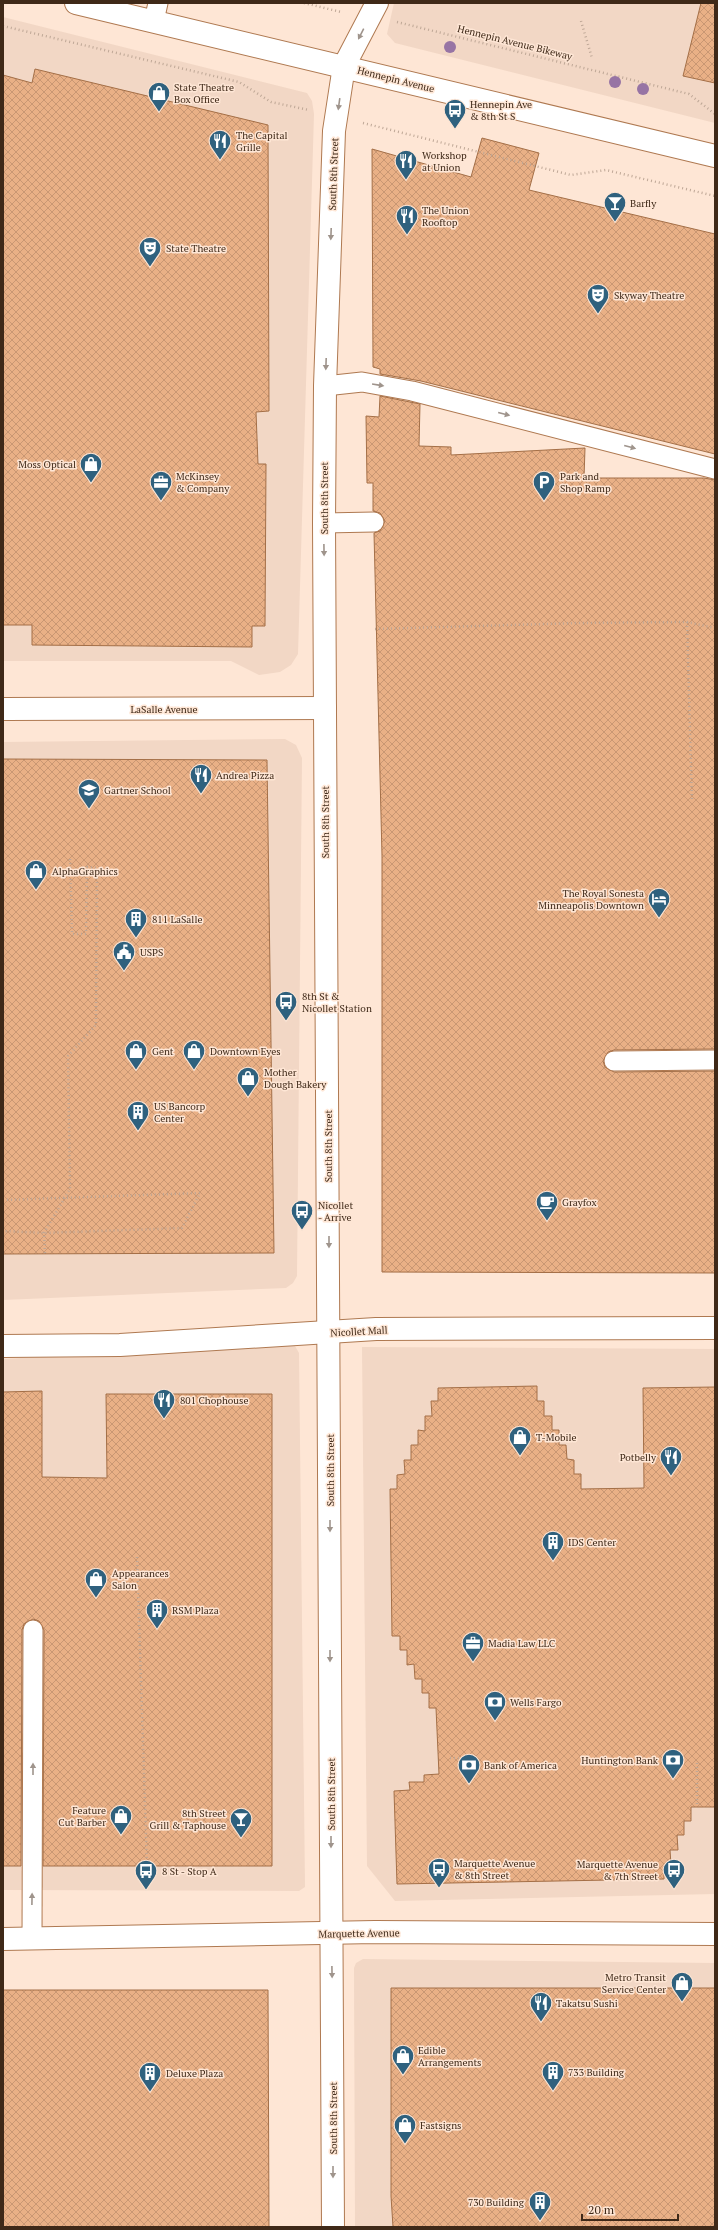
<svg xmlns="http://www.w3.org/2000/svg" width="718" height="2230" font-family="'PT Serif',serif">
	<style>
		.built { fill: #f2d7c5 }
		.building { fill: url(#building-cross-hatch); stroke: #a46f47 }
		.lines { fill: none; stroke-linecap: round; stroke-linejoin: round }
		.service-casing { stroke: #af7951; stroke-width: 21 }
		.minor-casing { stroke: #af7951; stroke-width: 24 }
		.tertiary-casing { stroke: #af7951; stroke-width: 24 }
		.secondary-casing { stroke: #af7951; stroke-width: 24 }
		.path { stroke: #bea796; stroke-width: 2.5; stroke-dasharray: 1 3; stroke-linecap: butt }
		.service { stroke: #fff; stroke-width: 19 }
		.minor { stroke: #fff; stroke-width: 22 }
		.tertiary { stroke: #fff; stroke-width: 22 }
		.secondary { stroke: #fff; stroke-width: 22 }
		.tree { fill: #9774a4 }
		.oneway { fill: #9f948c }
		.labels { text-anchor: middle; stroke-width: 3; stroke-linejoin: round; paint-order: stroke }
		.street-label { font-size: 10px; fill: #3f2918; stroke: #fee6d5 }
		.poi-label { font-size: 10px; fill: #3f2918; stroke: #fee6d5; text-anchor: start }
	</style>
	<defs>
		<pattern id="building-cross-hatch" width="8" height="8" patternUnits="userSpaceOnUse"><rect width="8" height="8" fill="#e9b086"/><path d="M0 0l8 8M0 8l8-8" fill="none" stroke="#c99773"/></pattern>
	</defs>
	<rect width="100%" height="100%" fill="#fee6d5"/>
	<g class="built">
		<polygon points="394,3 715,3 715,123 395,43 387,34"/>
		<polygon points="3,17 307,93 312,101 314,114 298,654 291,665 280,672 259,675 231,661 3,661"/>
		<polygon points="285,739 296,745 302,758 297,1276 293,1283 286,1288 3,1300 3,742"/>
		<polygon points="285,1343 295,1346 299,1353 305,1887 299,1891 3,1890 3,1359"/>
		<polygon points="362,1347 715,1349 715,1894 395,1901 367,1866"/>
		<polygon points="363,1959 715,1963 715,2227 355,2227 354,1968 356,1963"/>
	</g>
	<g class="building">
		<polygon points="701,3 715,3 715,83 683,76"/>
		<polygon points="35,69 268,125 269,411 256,412 258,464 266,464 265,626 252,626 252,647 32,645 32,625 3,625 3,75 32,83"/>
		<polygon points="482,138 539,153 529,190 715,234 715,454 421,381 380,374 380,369 373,367 372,149 471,177"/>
		<polygon points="380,396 420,404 419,446 451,447 451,455 585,448 584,478 704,478 715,480 715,1049 614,1050 608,1052 603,1061 605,1067 614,1072 715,1071 715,1273 382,1272 382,856 374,533 380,531 385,521 380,513 373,511 373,483 367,483 366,416 379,417"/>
		<polygon points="3,759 267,760 274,1253 3,1254"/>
		<polygon points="537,1386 537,1401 544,1401 544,1416 552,1416 552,1430 559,1430 559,1445 566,1445 567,1459 574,1460 574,1474 581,1474 581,1489 644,1488 643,1388 715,1387 715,1807 691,1807 691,1821 684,1821 684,1835 677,1835 678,1850 670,1850 671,1865 664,1866 664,1879 397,1884 394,1791 410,1790 409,1782 424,1782 424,1775 439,1774 436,1708 429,1708 429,1693 422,1693 422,1679 415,1679 414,1664 407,1665 407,1650 400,1650 400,1636 392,1636 390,1489 397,1489 397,1475 405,1474 404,1460 411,1460 411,1445 418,1445 418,1430 425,1431 425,1416 432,1416 431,1401 438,1401 438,1388"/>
		<polygon points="42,1391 42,1477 107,1478 106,1394 272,1394 272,1866 43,1866 44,1630 39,1621 33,1619 24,1624 22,1630 21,1866 3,1866 3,1392"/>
		<polygon points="391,1988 715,1988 715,2227 393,2227 391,2196"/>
		<polygon points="3,1990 268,1990 269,2227 3,2227"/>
	</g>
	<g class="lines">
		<g class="service-casing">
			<g id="service">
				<polyline points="154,21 158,3"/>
				<polyline points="325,386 362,382 412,391 715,469"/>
				<polyline points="324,523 374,522"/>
				<polyline points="614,1061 715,1060"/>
				<polyline points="32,1938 33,1630"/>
			</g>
		</g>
		<g class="minor-casing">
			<polyline id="minor" points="3,1346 120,1345 376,1329 715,1328"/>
		</g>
		<g class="tertiary-casing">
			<g id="tertiary">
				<polyline points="3,709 325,708"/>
				<polyline points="3,1939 375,1932 715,1934"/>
			</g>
		</g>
		<g class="secondary-casing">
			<g id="secondary">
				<polyline points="76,3 715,156"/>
				<polyline points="333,2227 324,523 325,386 334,131 344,66 377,3"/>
			</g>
		</g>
		<g class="path">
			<polyline points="304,3 341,12"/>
			<polyline points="581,21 592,58"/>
			<polyline points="397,22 689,94 715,114"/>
			<polyline points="3,26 239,82 271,102 309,110"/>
			<polyline points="363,123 571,175 606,170 715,196"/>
			<polyline points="687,622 692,802"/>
			<polyline points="375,629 579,623 687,622 715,628"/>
			<polyline points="3,1200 200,1193 182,1228 44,1233 3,1231"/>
			<polyline points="45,1253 44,1233 70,1189 68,1056 96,1025 97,868 87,867 86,934 72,934 70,856"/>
			<polyline points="137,1557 147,1866"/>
			<polyline points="450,1758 465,1758"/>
			<polyline points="697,1763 697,1807"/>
		</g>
		<use href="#service" class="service"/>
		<use href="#minor" class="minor"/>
		<use href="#tertiary" class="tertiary"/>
		<use href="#secondary" class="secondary"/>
	</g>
	<g class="tree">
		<circle cx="450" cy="47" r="6"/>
		<circle cx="615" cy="82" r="6"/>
		<circle cx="643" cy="89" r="6"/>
	</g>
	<defs><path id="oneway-solid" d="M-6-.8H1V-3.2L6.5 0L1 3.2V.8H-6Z"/></defs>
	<g class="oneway">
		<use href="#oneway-solid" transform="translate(361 34) rotate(117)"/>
		<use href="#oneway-solid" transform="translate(339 104) rotate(98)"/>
		<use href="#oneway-solid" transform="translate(331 234) rotate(92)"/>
		<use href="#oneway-solid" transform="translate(326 364) rotate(92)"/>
		<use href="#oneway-solid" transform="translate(378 385) rotate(9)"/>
		<use href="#oneway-solid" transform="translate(504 414) rotate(14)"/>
		<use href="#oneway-solid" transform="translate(630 447) rotate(15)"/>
		<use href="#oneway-solid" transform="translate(324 550) rotate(89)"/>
		<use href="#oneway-solid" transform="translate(329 1242) rotate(90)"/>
		<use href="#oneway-solid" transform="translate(330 1526) rotate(90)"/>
		<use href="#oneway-solid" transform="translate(330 1656) rotate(90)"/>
		<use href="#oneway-solid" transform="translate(33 1769) rotate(-90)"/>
		<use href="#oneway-solid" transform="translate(331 1842) rotate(90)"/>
		<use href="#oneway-solid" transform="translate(32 1899) rotate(-89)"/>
		<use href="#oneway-solid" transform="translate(332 1972) rotate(89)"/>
		<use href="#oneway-solid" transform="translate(333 2172) rotate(90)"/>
	</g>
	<defs>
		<g id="shop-pin" transform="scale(1.15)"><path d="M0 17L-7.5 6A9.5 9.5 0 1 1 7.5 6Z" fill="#2f617e" stroke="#fee6d5"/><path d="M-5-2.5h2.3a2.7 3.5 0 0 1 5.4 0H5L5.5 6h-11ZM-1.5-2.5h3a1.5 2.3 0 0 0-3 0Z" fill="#fff"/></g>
		<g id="bus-pin" transform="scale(1.15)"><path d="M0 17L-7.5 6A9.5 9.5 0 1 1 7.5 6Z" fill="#2f617e" stroke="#fee6d5"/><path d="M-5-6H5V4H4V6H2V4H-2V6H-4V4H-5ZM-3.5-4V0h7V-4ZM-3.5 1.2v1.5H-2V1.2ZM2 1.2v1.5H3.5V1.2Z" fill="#fff"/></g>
		<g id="restaurant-pin" transform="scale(1.15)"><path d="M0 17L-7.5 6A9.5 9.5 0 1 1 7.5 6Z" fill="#2f617e" stroke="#fee6d5"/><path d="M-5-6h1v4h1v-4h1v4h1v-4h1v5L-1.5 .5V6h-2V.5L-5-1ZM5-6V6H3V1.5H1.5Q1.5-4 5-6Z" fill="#fff"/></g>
		<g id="bar-pin" transform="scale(1.15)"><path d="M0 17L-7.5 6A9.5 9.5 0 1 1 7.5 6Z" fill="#2f617e" stroke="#fee6d5"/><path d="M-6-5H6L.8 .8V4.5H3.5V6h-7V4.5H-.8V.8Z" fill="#fff"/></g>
		<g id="theatre-pin" transform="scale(1.15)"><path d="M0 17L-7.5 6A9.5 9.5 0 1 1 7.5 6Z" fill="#2f617e" stroke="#fee6d5"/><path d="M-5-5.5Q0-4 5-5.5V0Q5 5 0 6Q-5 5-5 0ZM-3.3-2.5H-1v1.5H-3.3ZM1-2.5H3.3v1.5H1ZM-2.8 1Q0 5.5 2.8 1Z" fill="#fff"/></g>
		<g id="office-pin" transform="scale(1.15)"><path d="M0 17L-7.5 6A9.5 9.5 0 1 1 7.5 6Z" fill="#2f617e" stroke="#fee6d5"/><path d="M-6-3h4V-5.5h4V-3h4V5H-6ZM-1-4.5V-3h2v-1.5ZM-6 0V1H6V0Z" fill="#fff"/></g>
		<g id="parking-pin" transform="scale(1.15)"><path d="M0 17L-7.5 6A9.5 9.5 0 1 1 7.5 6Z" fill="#2f617e" stroke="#fee6d5"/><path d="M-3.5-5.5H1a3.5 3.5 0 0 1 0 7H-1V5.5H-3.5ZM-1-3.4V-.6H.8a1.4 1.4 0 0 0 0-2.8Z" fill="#fff"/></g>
		<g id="school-pin" transform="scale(1.15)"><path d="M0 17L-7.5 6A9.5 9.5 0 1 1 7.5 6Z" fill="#2f617e" stroke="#fee6d5"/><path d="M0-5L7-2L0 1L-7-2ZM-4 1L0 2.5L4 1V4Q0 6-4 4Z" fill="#fff"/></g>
		<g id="hotel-pin" transform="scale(1.15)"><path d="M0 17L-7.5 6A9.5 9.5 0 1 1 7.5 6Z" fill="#2f617e" stroke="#fee6d5"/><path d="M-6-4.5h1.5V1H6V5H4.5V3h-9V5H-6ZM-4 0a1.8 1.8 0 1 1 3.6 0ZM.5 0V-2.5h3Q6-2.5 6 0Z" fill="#fff"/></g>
		<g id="building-pin" transform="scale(1.15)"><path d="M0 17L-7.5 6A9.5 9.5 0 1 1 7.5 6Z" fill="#2f617e" stroke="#fee6d5"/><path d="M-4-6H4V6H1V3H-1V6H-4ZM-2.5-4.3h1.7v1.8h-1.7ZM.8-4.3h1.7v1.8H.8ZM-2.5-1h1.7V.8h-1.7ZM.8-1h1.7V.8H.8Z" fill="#fff"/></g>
		<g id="civic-pin" transform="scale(1.15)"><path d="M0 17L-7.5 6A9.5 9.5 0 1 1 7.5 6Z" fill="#2f617e" stroke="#fee6d5"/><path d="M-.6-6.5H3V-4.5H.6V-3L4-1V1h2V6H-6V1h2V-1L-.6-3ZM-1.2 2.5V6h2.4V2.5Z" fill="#fff"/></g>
		<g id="cafe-pin" transform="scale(1.15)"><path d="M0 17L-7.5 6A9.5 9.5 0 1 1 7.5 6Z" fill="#2f617e" stroke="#fee6d5"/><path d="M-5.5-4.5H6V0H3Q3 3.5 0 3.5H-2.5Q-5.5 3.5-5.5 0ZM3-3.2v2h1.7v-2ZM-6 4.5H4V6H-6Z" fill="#fff"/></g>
		<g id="bank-pin" transform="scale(1.15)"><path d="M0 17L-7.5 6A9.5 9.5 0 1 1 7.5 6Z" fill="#2f617e" stroke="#fee6d5"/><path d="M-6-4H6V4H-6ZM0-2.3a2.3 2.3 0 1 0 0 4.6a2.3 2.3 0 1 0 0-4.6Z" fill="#fff"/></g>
	</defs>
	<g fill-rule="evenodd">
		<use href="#shop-pin" x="159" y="93"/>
		<use href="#bus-pin" x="455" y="110"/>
		<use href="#restaurant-pin" x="220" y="141"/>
		<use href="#restaurant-pin" x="406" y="161"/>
		<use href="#bar-pin" x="615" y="203"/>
		<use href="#restaurant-pin" x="407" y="216"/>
		<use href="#theatre-pin" x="150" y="248"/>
		<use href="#theatre-pin" x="598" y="295"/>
		<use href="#shop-pin" x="91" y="464"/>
		<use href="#office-pin" x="161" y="482"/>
		<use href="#parking-pin" x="544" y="482"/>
		<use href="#restaurant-pin" x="201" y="775"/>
		<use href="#school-pin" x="89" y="790"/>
		<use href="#shop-pin" x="36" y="871"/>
		<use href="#hotel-pin" x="659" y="899"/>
		<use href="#building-pin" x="136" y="919"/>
		<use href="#civic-pin" x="124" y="952"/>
		<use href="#bus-pin" x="286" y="1002"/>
		<use href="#shop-pin" x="136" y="1051"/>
		<use href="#shop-pin" x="194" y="1051"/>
		<use href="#shop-pin" x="248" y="1078"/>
		<use href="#building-pin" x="138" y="1112"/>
		<use href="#cafe-pin" x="547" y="1202"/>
		<use href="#bus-pin" x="302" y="1211"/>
		<use href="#restaurant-pin" x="164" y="1400"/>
		<use href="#shop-pin" x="520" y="1437"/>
		<use href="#restaurant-pin" x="671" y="1457"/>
		<use href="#building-pin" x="553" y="1542"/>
		<use href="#shop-pin" x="96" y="1579"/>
		<use href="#building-pin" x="157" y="1610"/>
		<use href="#office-pin" x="473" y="1643"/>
		<use href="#bank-pin" x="495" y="1702"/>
		<use href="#bank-pin" x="673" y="1760"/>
		<use href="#bank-pin" x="469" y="1765"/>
		<use href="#shop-pin" x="121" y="1816"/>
		<use href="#bar-pin" x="241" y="1819"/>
		<use href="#bus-pin" x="439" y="1869"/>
		<use href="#bus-pin" x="674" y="1870"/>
		<use href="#bus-pin" x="146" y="1871"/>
		<use href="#shop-pin" x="682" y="1983"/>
		<use href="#restaurant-pin" x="541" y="2003"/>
		<use href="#shop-pin" x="403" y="2056"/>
		<use href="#building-pin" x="553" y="2072"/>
		<use href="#building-pin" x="150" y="2073"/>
		<use href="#shop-pin" x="405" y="2125"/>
		<use href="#building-pin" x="540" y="2202"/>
	</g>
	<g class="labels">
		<g class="street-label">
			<text transform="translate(515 42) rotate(14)" y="4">Hennepin Avenue Bikeway</text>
			<text transform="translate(396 79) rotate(14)" y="4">Hennepin Avenue</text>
			<text transform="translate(333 174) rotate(-88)" y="4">South 8th Street</text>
			<text transform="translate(324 498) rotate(-90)" y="4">South 8th Street</text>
			<text x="164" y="713">LaSalle Avenue</text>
			<text transform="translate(325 822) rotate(-90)" y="4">South 8th Street</text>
			<text transform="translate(328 1146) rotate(-90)" y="4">South 8th Street</text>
			<text transform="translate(359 1331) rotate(-3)" y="4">Nicollet Mall</text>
			<text transform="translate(330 1470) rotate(-90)" y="4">South 8th Street</text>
			<text transform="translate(331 1794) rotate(-90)" y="4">South 8th Street</text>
			<text transform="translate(359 1933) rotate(-1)" y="4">Marquette Avenue</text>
			<text transform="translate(333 2118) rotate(-90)" y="4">South 8th Street</text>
		</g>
		<g class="poi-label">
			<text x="174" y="91">State Theatre<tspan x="174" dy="12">Box Office</tspan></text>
			<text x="470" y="108">Hennepin Ave<tspan x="470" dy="12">&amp; 8th St S</tspan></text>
			<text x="236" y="139">The Capital<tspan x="236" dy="12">Grille</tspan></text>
			<text x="422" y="159">Workshop<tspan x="422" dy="12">at Union</tspan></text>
			<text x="630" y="207">Barfly</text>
			<text x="422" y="214">The Union<tspan x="422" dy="12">Rooftop</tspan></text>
			<text x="166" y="252">State Theatre</text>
			<text x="614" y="299">Skyway Theatre</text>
			<text x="76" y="468" text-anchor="end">Moss Optical</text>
			<text x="176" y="480">McKinsey<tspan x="176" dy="12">&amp; Company</tspan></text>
			<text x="560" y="480">Park and<tspan x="560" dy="12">Shop Ramp</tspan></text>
			<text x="216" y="779">Andrea Pizza</text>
			<text x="104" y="794">Gartner School</text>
			<text x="52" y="875">AlphaGraphics</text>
			<text x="644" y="897" text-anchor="end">The Royal Sonesta<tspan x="644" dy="12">Minneapolis Downtown</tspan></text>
			<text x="152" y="923">811 LaSalle</text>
			<text x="140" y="956">USPS</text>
			<text x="302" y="1000">8th St &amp;<tspan x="302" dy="12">Nicollet Station</tspan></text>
			<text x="152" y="1055">Gent</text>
			<text x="210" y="1055">Downtown Eyes</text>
			<text x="264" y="1076">Mother<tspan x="264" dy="12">Dough Bakery</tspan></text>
			<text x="154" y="1110">US Bancorp<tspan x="154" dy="12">Center</tspan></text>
			<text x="562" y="1206">Grayfox</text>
			<text x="318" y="1209">Nicollet<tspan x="318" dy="12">- Arrive</tspan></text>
			<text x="180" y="1404">801 Chophouse</text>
			<text x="536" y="1441">T-Mobile</text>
			<text x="656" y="1461" text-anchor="end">Potbelly</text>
			<text x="568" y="1546">IDS Center</text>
			<text x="112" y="1577">Appearances<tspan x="112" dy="12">Salon</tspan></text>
			<text x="172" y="1614">RSM Plaza</text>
			<text x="488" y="1647">Madia Law LLC</text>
			<text x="510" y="1706">Wells Fargo</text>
			<text x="658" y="1764" text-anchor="end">Huntington Bank</text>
			<text x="484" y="1769">Bank of America</text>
			<text x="106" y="1814" text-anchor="end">Feature<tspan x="106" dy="12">Cut Barber</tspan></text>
			<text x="226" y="1817" text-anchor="end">8th Street<tspan x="226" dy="12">Grill &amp; Taphouse</tspan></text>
			<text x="454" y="1867">Marquette Avenue<tspan x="454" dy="12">&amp; 8th Street</tspan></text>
			<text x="658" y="1868" text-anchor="end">Marquette Avenue<tspan x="658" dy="12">&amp; 7th Street</tspan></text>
			<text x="162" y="1875">8 St - Stop A</text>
			<text x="666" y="1981" text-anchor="end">Metro Transit<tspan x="666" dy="12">Service Center</tspan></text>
			<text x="556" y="2007">Takatsu Sushi</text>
			<text x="418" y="2054">Edible<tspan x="418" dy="12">Arrangements</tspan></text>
			<text x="568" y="2076">733 Building</text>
			<text x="166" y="2077">Deluxe Plaza</text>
			<text x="420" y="2129">Fastsigns</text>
			<text x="524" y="2206" text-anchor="end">730 Building</text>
		</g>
	</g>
	<rect width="718" height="2230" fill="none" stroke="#3f2918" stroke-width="8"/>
	<path d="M582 2214v6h96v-6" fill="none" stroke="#3f2918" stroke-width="2"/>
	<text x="588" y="2214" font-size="12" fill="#3f2918" stroke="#fee6d5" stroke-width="3" paint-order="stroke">20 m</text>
</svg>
